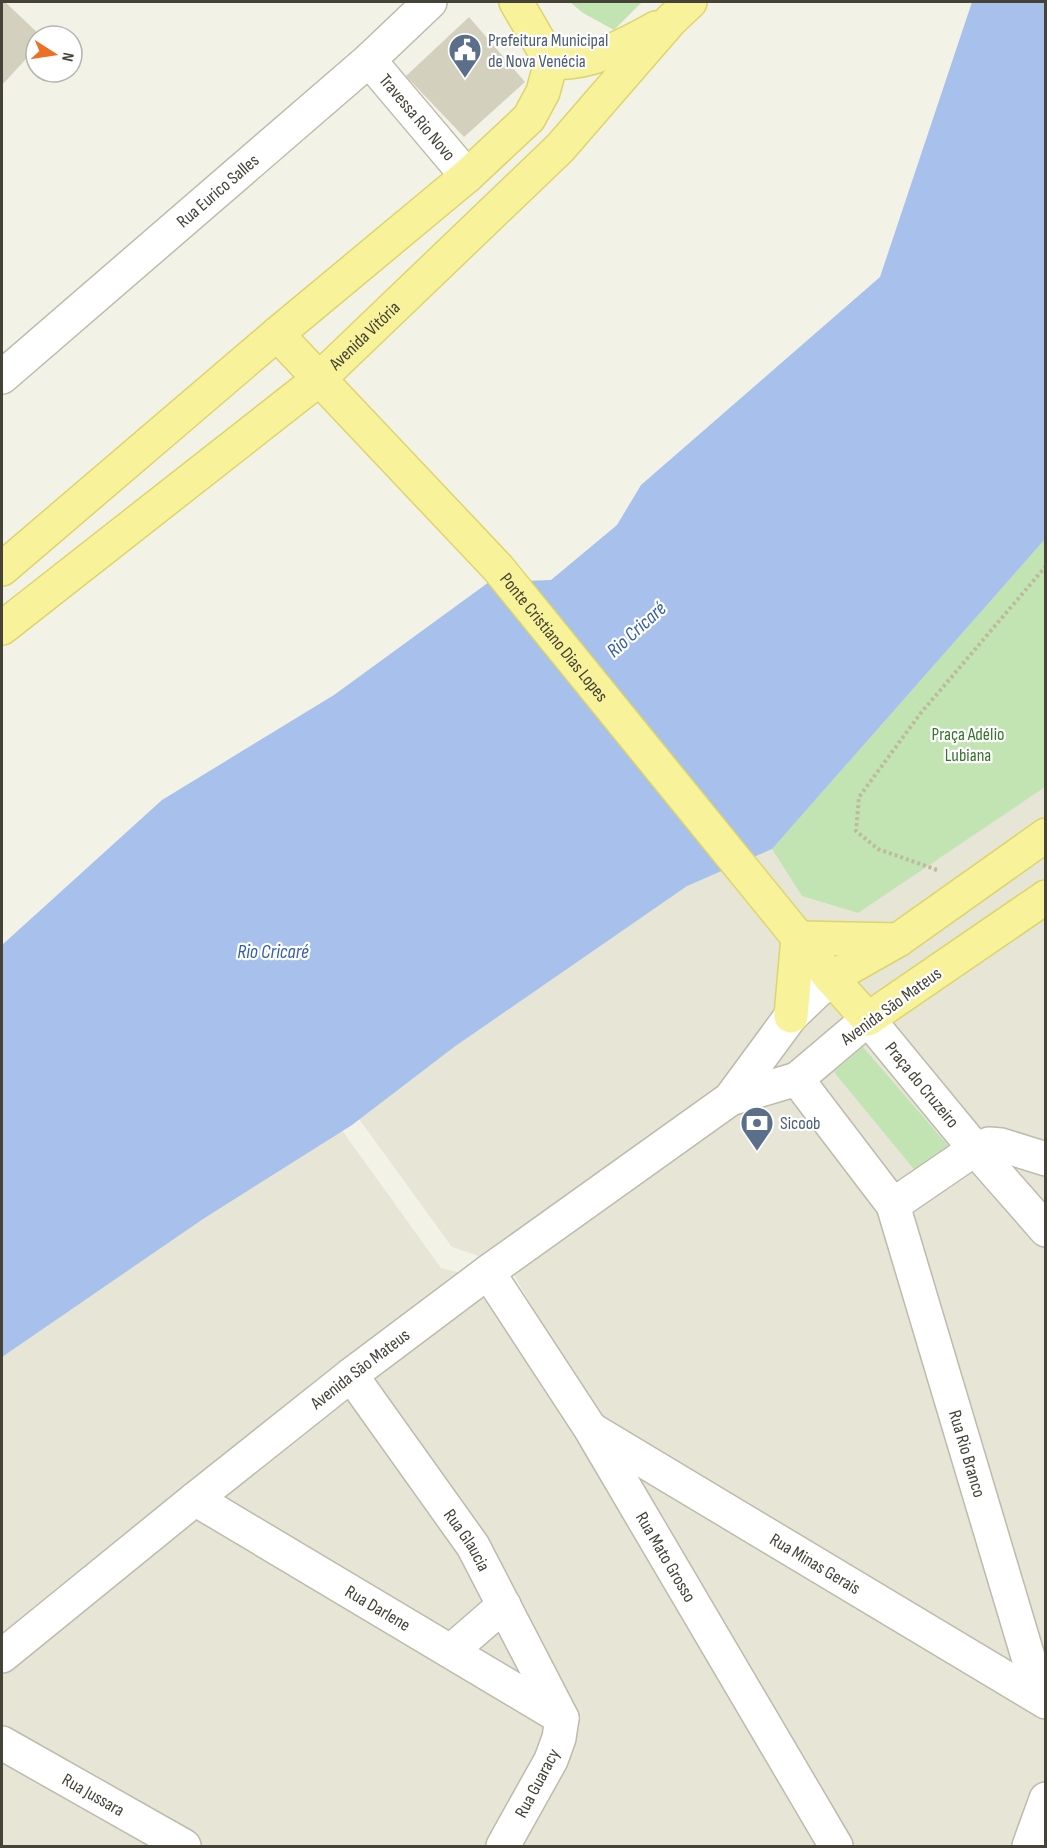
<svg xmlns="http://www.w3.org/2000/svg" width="1047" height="1848" font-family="'Sofia Sans Condensed',sans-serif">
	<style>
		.residential { fill: #e6e5d6 }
		.green { fill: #c2e4b3 }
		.water { fill: #a7c0ec }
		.building { fill: #d3d0be }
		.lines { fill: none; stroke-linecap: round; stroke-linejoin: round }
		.minor-casing { stroke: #bdbbab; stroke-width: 36 }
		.primary-casing { stroke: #dcd56c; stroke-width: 36 }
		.path { stroke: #beba9d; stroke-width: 4; stroke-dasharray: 3 3; stroke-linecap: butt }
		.minor { stroke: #fff; stroke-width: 33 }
		.primary { stroke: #f8f39b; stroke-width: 33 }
		.labels { text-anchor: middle; stroke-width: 4.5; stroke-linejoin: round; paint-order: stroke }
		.service-label { font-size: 18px; fill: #4e5e75; stroke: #fff; text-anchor: start }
		.street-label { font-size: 18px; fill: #454337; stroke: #fff }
		.park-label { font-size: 18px; fill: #38742d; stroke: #fff }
		.water-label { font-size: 20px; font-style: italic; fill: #365eab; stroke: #fff }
	</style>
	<rect width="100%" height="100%" fill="#f3f2e7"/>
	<g class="residential">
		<polygon points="1045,139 1045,1846 838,1846 509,1266 452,1247 264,988"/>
		<polygon points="249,1001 441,1268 496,1282 817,1846 2,1846 2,1184"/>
	</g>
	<g class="green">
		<polygon points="570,2 642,2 614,30 583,13"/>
		<polygon points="1045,539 1045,787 858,913 802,896 772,849"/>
		<polygon points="863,1047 956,1155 922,1179 834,1072"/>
	</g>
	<polygon class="water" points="972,2 1045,2 1045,539 772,849 687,886 454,1047 352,1125 203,1219 2,1357 2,945 162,800 334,695 489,582 551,580 617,525 641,485 880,277"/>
	<g class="building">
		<polygon points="2,2 5,2 41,36 36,36 36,48 2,85"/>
		<polygon points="469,17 525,82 464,137 406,76"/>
	</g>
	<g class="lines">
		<g class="minor-casing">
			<g id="minor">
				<path id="s1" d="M369 60 467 176"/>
				<path id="s2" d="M2 377 369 60 430 2"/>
				<path id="s3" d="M797 1079 893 1205 1040 1697"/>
				<path id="s4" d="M730 1099 797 1079 868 1019 975 1149 1046 1230"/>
				<polyline points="893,1205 975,1149 989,1144 1001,1145 1046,1159"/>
				<path id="s5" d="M488 1272 590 1428 836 1846"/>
				<path id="s6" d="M351 1375 473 1546 562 1718 559 1738 551 1760 503 1846"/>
				<path id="s7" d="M594 1431 1046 1702"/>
				<path id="s8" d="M195 1499 562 1718"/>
				<polyline points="451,1651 504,1605"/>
				<path id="s9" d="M2 1656 195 1499 351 1375 488 1272 730 1099 791 1016 831 978"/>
				<path id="s10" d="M2 1743 184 1846"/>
				<polyline points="1029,1846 1046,1799"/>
			</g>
		</g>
		<g class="primary-casing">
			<g id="primary">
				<polyline points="516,2 551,62"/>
				<path d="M551 62C588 66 625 45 656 28"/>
				<path id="s11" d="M277 334 498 568 831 978 868 1019 1046 897"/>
				<polyline points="2,569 277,334 467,176 529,118 543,92 551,62"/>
				<path id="s12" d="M2 628 318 380 560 148 671 20 690 2"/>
				<polyline points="798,938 898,940"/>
				<polyline points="831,978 898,940 1046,835"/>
				<polyline points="791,1016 798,938"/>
			</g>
		</g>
		<polyline class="path" points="937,870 878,849 856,831 859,797 920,714 1046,566"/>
		<use href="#minor" class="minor"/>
		<use href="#primary" class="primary"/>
	</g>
	<defs>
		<g id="civic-pin" transform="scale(1.725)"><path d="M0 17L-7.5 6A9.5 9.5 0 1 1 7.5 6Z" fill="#5c6f8a" stroke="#fff"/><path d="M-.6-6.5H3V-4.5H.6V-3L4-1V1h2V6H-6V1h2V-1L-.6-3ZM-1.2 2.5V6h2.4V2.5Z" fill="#fff"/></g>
		<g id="bank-pin" transform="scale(1.725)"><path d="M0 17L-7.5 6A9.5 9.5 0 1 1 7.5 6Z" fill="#5c6f8a" stroke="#fff"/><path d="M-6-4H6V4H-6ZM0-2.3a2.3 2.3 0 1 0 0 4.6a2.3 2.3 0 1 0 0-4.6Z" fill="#fff"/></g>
	</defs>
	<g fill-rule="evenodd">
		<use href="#civic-pin" x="465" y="50"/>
		<use href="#bank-pin" x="757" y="1123"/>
	</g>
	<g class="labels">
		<g class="service-label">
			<text x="488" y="46">Prefeitura Municipal<tspan x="488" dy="21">de Nova Venécia</tspan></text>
			<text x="780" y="1129">Sicoob</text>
		</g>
		<g class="street-label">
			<text dy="6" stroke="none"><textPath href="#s1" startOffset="75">Travessa Rio Novo</textPath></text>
			<text dy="6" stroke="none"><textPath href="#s2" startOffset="285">Rua Eurico Salles</textPath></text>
			<text dy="6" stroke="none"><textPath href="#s12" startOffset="466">Avenida Vitória</textPath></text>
			<text dy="6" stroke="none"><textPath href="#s11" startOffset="411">Ponte Cristiano Dias Lopes</textPath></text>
			<text transform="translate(891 1006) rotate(-36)" y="6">Avenida São Mateus</text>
			<text dy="6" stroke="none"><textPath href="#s4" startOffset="248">Praça do Cruzeiro</textPath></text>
			<text dy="6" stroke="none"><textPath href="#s9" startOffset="459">Avenida São Mateus</textPath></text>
			<text dy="6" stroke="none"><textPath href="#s3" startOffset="418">Rua Rio Branco</textPath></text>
			<text dy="6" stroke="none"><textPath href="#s6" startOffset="202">Rua Glaucia</textPath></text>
			<text dy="6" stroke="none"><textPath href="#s5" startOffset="336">Rua Mato Grosso</textPath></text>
			<text dy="6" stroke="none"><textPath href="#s7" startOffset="258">Rua Minas Gerais</textPath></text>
			<text dy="6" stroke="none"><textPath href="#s8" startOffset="213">Rua Darlene</textPath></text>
			<text transform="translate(537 1783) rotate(-62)" y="6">Rua Guaracy</text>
			<text dy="6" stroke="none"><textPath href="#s10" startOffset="105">Rua Jussara</textPath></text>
		</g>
		<g class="park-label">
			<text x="968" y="740">Praça Adélio<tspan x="968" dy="21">Lubiana</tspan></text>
		</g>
		<g class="water-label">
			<text transform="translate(636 629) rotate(-42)" y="7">Rio Cricaré</text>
			<text x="273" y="958">Rio Cricaré</text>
		</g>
	</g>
	<rect width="1047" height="1848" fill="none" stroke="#454337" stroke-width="6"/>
	<g transform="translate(54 54) rotate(102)"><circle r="28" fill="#ffffff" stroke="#b5b4af" stroke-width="1.5"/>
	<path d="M0-4.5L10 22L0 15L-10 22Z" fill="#ec7125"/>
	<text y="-9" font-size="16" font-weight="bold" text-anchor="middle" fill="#454337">N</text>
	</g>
</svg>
